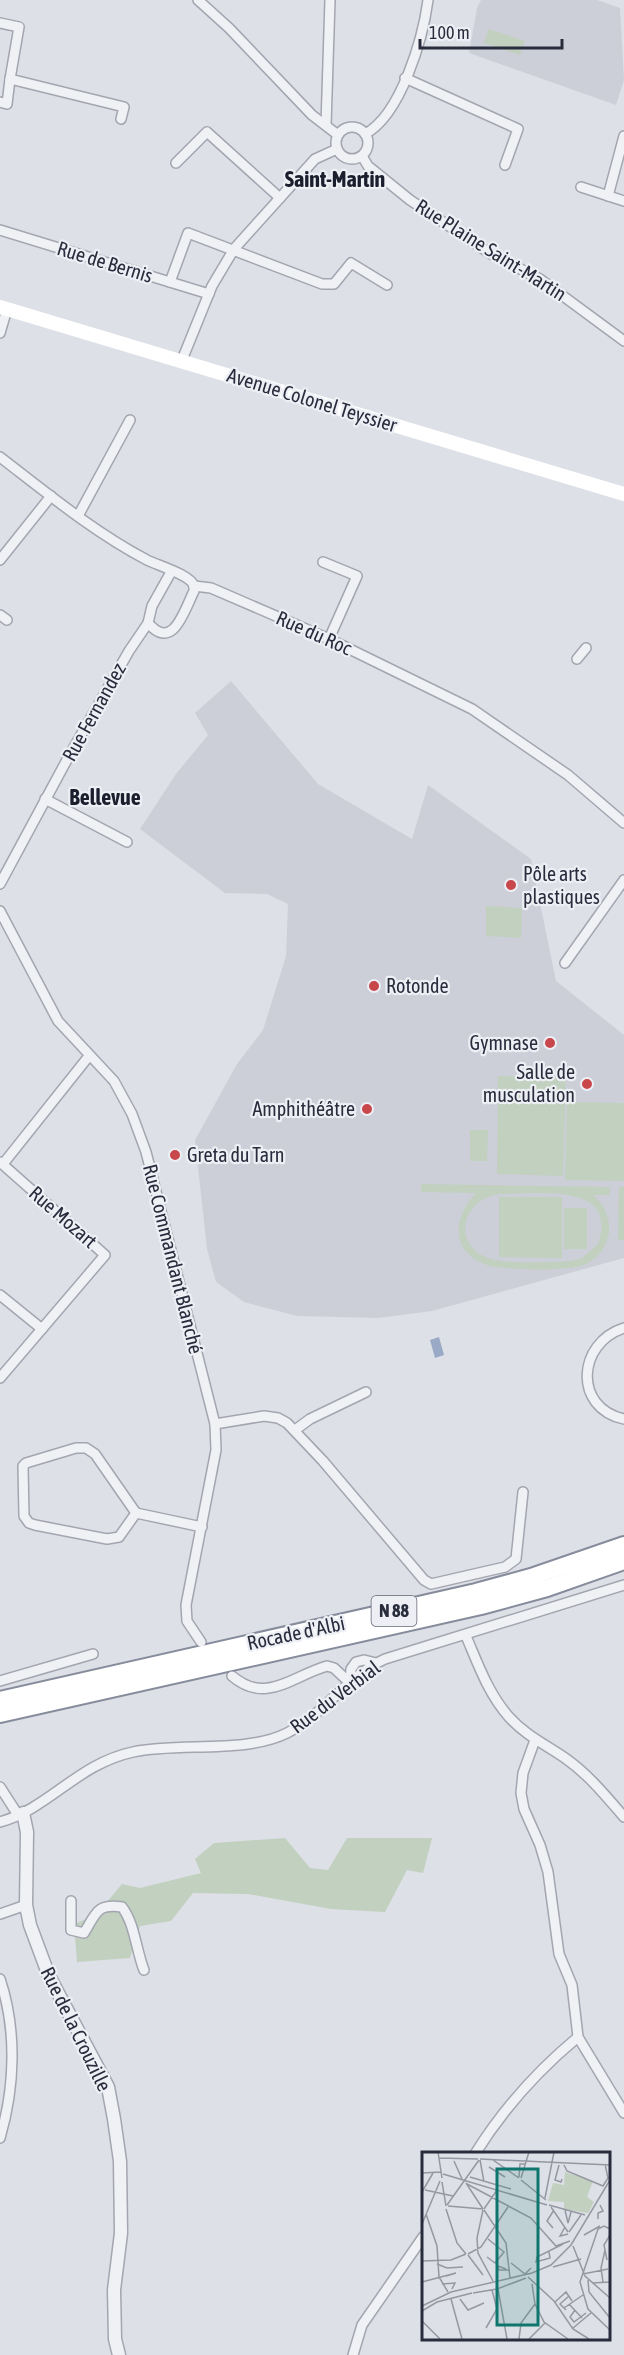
<svg xmlns="http://www.w3.org/2000/svg" width="624" height="2355" font-family="'Asap Condensed',sans-serif">
	<style>
		.built { fill: #cccfd8 }
		.green { fill: #c1d0bf; fill-rule: evenodd }
		.water { fill: #9aa9c5 }
		.lines { fill: none; stroke-linecap: round; stroke-linejoin: round }
		.minor-casing { stroke: #a3a6b0; stroke-width: 12 }
		.tertiary-casing { stroke: #a3a6b0; stroke-width: 15 }
		.trunk-casing { stroke: #868c9c; stroke-width: 20 }
		.minor { stroke: #f0f1f5; stroke-width: 9 }
		.tertiary { stroke: #f0f1f5; stroke-width: 12 }
		.secondary { stroke: #fff; stroke-width: 14 }
		.trunk { stroke: #fff; stroke-width: 16 }
		.poi-dot { fill: #c7474a; stroke: #edeff4; stroke-width: 2 }
		.labels { text-anchor: middle; stroke-width: 4.5; stroke-linejoin: round; paint-order: stroke }
		.shield { fill: #edeff4; stroke: #636673; stroke-width: 1.5 }
		.shield-label { font-size: 18px; font-weight: bold; fill: #282c3c }
		.street-label { font-size: 20px; fill: #282c3c; stroke: #edeff4 }
		.poi-label { font-size: 20px; fill: #282c3c; stroke: #edeff4; text-anchor: start }
		.quarter-label { font-size: 22px; font-weight: bold; fill: #1a1e2d; stroke: #edeff4 }
		.inset-road { fill: none; stroke: #9598a2; stroke-width: 1.5 }
		.view { fill: #0f766e; fill-opacity: 0.15; stroke: #0f766e; stroke-width: 3 }
		.inset-edge { fill: none; stroke: #282c3c; stroke-width: 3 }
	</style>
	<rect width="100%" height="100%" fill="#dde0e6"/>
	<g class="built">
		<polygon points="481,0 597,0 620,8 624,80 616,105 469,53 477,8"/>
		<polygon points="231,681 318,784 412,839 428,785 531,859 556,981 624,1035 624,1258 432,1311 378,1318 297,1316 244,1302 216,1282 207,1249 195,1140 237,1064 263,1030 286,956 288,904 267,894 225,893 140,829 176,774 208,735 195,713"/>
	</g>
	<g class="green">
		<polygon points="489,29 525,41 520,55 484,43"/>
		<polygon points="486,906 522,908 521,938 486,936"/>
		<polygon points="498,1076 566,1078 563,1176 497,1174"/>
		<polygon points="567,1102 624,1103 624,1181 565,1180"/>
		<polygon points="470,1130 488,1130 487,1161 470,1161"/>
		<path d="M421 1184 610 1187V1195H593C604 1204 610 1217 609 1231 608 1247 596 1261 581 1266 563 1271 502 1271 484 1264 449 1250 454 1216 476 1193L421 1192ZM499 1194C535 1194 620 1181 598 1244L581 1259 569 1261C549 1262 503 1265 485 1257 450 1240 465 1199 499 1194Z"/>
		<polygon points="619,1187 624,1187 624,1240 618,1240"/>
		<polygon points="499,1197 562,1197 562,1258 499,1257"/>
		<rect x="564" y="1208" width="23" height="41"/>
		<polygon points="285,1838 310,1868 328,1870 347,1838 432,1838 423,1873 407,1870 385,1912 331,1909 248,1894 193,1893 171,1921 140,1926 130,1958 77,1962 74,1924 96,1915 122,1884 140,1888 201,1873 195,1859 214,1843"/>
	</g>
	<polygon class="water" points="439,1337 444,1355 435,1358 430,1340"/>
	<g class="lines">
		<g class="minor-casing">
			<g id="minor">
				<polyline points="198,0 229,28 312,115 338,135"/>
				<polyline points="0,23 19,27 10,79 124,107 121,119"/>
				<polyline points="405,78 518,129 505,165"/>
				<polyline points="0,102 7,104 10,79"/>
				<polyline points="326,125 330,0"/>
				<circle cx="352" cy="143" r="16"/>
				<path d="M365 134C401 115 423 38 428 0"/>
				<polyline points="362,156 368,166 410,200 491,254 540,279 624,341"/>
				<polyline points="176,163 207,132 280,198"/>
				<polyline points="581,187 624,201"/>
				<polyline points="608,196 624,136"/>
				<polyline points="0,230 209,294"/>
				<polyline points="170,282 188,233 322,284 334,284 351,263 387,285"/>
				<polyline points="0,333 7,309"/>
				<polyline points="182,360 212,286 234,249 315,159 337,149"/>
				<path d="M0 457C48 494 94 532 147 560 159 566 191 575 194 586"/>
				<polyline points="78,516 130,420"/>
				<polyline points="0,560 51,496"/>
				<polyline points="323,562 357,576 329,639"/>
				<polyline points="194,586 211,588 329,639 472,709 568,775 624,823"/>
				<polyline points="0,615 7,620"/>
				<path d="M148 623C173 652 184 611 194 591V586"/>
				<polyline points="577,659 586,648"/>
				<polyline points="45,799 127,842"/>
				<polyline points="0,884 69,756 129,651 148,623 152,606 171,572"/>
				<polyline points="0,911 58,1021 114,1081 132,1114 146,1152 215,1424 216,1450 186,1605 187,1621 201,1642"/>
				<polyline points="565,963 624,880"/>
				<polyline points="0,1162 105,1255 0,1378"/>
				<polyline points="3,1164 89,1056"/>
				<polyline points="0,1295 42,1329"/>
				<path d="M624 1328C577 1343 573 1408 624 1419"/>
				<polyline points="215,1424 264,1416 278,1418 287,1423 323,1461 424,1580 431,1584 505,1567 516,1559 523,1492"/>
				<polyline points="295,1430 310,1419 366,1392"/>
				<polygon points="76,1448 86,1448 95,1454 136,1513 119,1537 107,1539 35,1525 29,1523 24,1516 23,1466 26,1463"/>
				<polyline points="136,1513 202,1527"/>
				<path d="M466 1636C478 1664 488 1693 509 1717 525 1735 546 1745 565 1758 588 1774 606 1796 624 1817"/>
				<path d="M232 1676C266 1705 292 1676 327 1666L334 1668 350 1683"/>
				<polyline points="0,1681 93,1654"/>
				<polyline points="350,1683 351,1669 356,1662 364,1660 376,1663"/>
				<polyline points="535,1740 523,1773 521,1793 524,1809 540,1845 548,1872 559,1954 572,1985 578,2037 624,2113"/>
				<polyline points="0,1787 18,1815"/>
				<path d="M0 1822C50 1808 77 1764 133 1752 179 1742 245 1754 287 1733 325 1714 347 1676 385 1659L624 1585"/>
				<path d="M71 1901V1930L84 1933C96 1914 96 1903 122 1907 135 1924 136 1950 144 1970"/>
				<polyline points="0,1914 26,1905"/>
				<path d="M0 1979C17 2030 15 2087 0 2138"/>
				<path d="M475 2154C503 2109 537 2071 578 2037"/>
				<polyline points="353,2355 362,2325 423,2237"/>
			</g>
		</g>
		<g class="tertiary-casing">
			<polyline id="tertiary" points="23,1813 27,1832 26,1905 30,1925 49,1976 108,2087 114,2119 120,2161 121,2233 114,2290 115,2339 119,2355"/>
		</g>
		<g class="trunk-casing">
			<g id="trunk">
				<polyline points="0,1700 476,1592 531,1577 624,1545"/>
				<polyline points="0,1714 481,1606 547,1588 624,1561"/>
			</g>
		</g>
		<use href="#minor" class="minor"/>
		<use href="#tertiary" class="tertiary"/>
		<polyline class="secondary" points="0,307 624,494"/>
		<use href="#trunk" class="trunk"/>
	</g>
	<g class="poi-dot">
		<circle cx="511" cy="885" r="6"/>
		<circle cx="374" cy="986" r="6"/>
		<circle cx="550" cy="1043" r="6"/>
		<circle cx="587" cy="1084" r="6"/>
		<circle cx="367" cy="1109" r="6"/>
		<circle cx="175" cy="1155" r="6"/>
	</g>
	<g class="labels">
		<rect class="shield" x="371.5" y="1596" width="45" height="30" rx="4.5"/>
		<g class="shield-label">
			<text x="394" y="1617">N 88</text>
		</g>
		<g class="street-label">
			<text transform="translate(491 250) rotate(32)" y="7">Rue Plaine Saint-Martin</text>
			<text transform="translate(105 262) rotate(17)" y="7">Rue de Bernis</text>
			<text transform="translate(312 400) rotate(17)" y="7">Avenue Colonel Teyssier</text>
			<text transform="translate(314 633) rotate(24)" y="7">Rue du Roc</text>
			<text transform="translate(94 712) rotate(-61)" y="7">Rue Fernandez</text>
			<text transform="translate(63 1217) rotate(41)" y="7">Rue Mozart</text>
			<text transform="translate(173 1259) rotate(76)" y="7">Rue Commandant Blanché</text>
			<text transform="translate(296 1633) rotate(-12)" y="7">Rocade d'Albi</text>
			<text transform="translate(335 1697) rotate(-37)" y="7">Rue du Verbial</text>
			<text transform="translate(76 2029) rotate(64)" y="7">Rue de la Crouzille</text>
		</g>
		<g class="poi-label">
			<text x="523" y="881">Pôle arts<tspan x="523" dy="23">plastiques</tspan></text>
			<text x="386" y="993">Rotonde</text>
			<text x="538" y="1050" text-anchor="end">Gymnase</text>
			<text x="575" y="1079" text-anchor="end">Salle de<tspan x="575" dy="23">musculation</tspan></text>
			<text x="355" y="1116" text-anchor="end">Amphithéâtre</text>
			<text x="187" y="1162">Greta du Tarn</text>
		</g>
		<g class="quarter-label">
			<text x="335" y="187">Saint-Martin</text>
			<text x="105" y="805">Bellevue</text>
		</g>
	</g>
	<g transform="translate(422 2152)">
		<rect width="188" height="188" fill="#dde0e6"/>
		<path d="M143 20 171 29 165 45 172 50 166 61 142 57V50L126 49 131 31 142 33Z" fill="#c1d0bf"/>
		<path class="inset-road" d="M16 0 20 26M17 6 56 7M58 7 188 13M58 8 62 30M71 8 97 26M32 9 40 27M137 13 133 28 139 30 140 27M142 13 145 19 181 34 186 26 183 12M67 15 83 25M0 21 19 20M21 22 125 53M48 25 89 37M97 25 98 12H104M99 26 107 0M99 28 124 48M20 30 24 54M44 31 61 57M45 32 109 66 134 94 148 89M3 38 31 44M0 40 11 21M123 46 132 0M25 53 57 8M127 53 163 63M26 54 61 57M129 55 146 80M24 57 35 91 44 102M62 57 75 38M61 58 55 86 56 101 71 129M62 58 84 91 88 126M143 58 146 71 149 60M4 62 15 94 17 125 26 140M176 67V61L181 59 178 53M0 72 18 29M143 75 138 84 146 82M131 76 125 69 132 58M188 77 182 74 176 77 158 130 166 157 188 178M147 80 159 63M162 83 178 74M151 94 163 124 188 146M127 100 128 106 114 110 115 105 141 92M46 102 59 95 86 55M46 103 61 123M65 105 73 111 82 100 66 87M185 108 182 93 188 83M0 109 29 108 44 102M89 111 103 122 109 116M15 112 25 116 41 115M131 115 159 107M84 117 76 114 77 118H88M161 122 186 117M106 125 132 149 151 177 167 187M166 128 167 140 188 166M0 130 34 121 24 124M181 130 179 116 183 98M170 131 188 130M20 132 33 131 30 137M110 132 113 152 122 170 146 187M76 137 85 187M51 141 75 137 104 126M29 147 40 187M38 147 46 158 62 151M133 150 144 140 150 149M147 152 160 166M0 154 29 140 110 121 129 113 149 93 188 28M142 156 161 143M144 158 138 152 147 144M153 158 148 165 152 170 164 161M0 159 15 150 50 141M0 169 18 187M64 176 75 157 70 138M151 176 169 161M97 187 99 171 113 152M107 187 123 171"/>
		<path class="view" d="M75 17H116V173H75Z"/>
		<rect width="188" height="188" class="inset-edge"/>
	</g>
	<path d="M420 39v9h142v-9" fill="none" stroke="#282c3c" stroke-width="3"/>
	<text x="429" y="39" font-size="18" fill="#282c3c" stroke="#edeff4" stroke-width="4.5" paint-order="stroke">100 m</text>
</svg>
